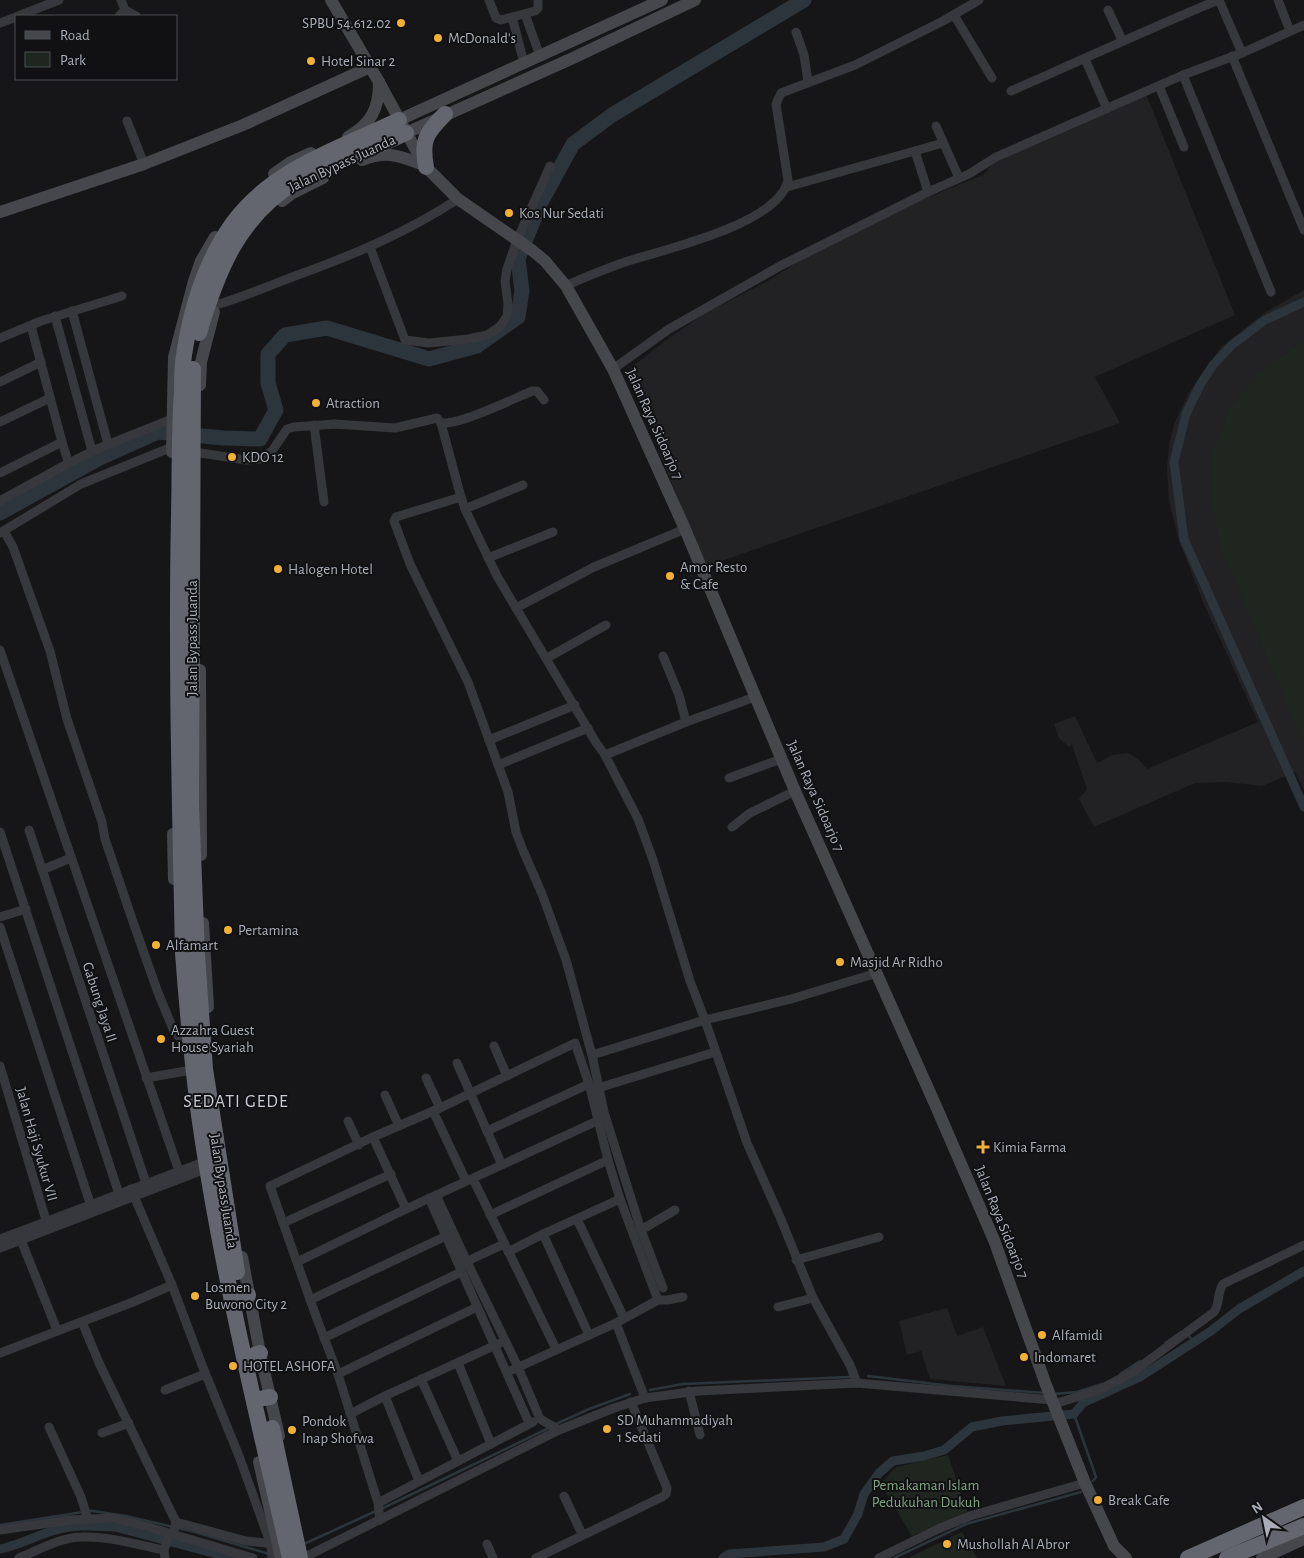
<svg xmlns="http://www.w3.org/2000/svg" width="1304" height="1558" font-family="'Alegreya Sans',sans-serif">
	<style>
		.built { fill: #222225 }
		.green { fill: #1e261f }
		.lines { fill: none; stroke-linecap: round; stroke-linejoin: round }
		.stream { stroke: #2c353c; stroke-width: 2.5 }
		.canal { stroke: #2c353c; stroke-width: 9 }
		.river { stroke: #2c353c; stroke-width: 15 }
		.street { stroke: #37383d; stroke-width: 9 }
		.secondary { stroke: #45474d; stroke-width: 12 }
		.highway { stroke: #63666e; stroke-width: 16 }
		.highway-bridge { stroke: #63666e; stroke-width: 16 }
		.poi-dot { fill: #f2b134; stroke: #111113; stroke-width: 2 }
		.labels { text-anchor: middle; stroke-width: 4; stroke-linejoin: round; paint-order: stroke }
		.poi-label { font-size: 15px; fill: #a8adb8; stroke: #111113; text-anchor: start }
		.street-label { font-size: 15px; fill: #a8adb8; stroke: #111113 }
		.park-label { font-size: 15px; fill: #7fa381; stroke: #111113 }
		.quarter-label { font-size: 18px; letter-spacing: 1px; fill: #c9ccd4; stroke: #111113 }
	</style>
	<rect width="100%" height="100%" fill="#161618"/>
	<g class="built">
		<polygon points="1146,94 1235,315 1095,377 1120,423 724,560 706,569 627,371 665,341 706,313 768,281 802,259 919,201 983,175 997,159"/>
		<polygon points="1304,290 1304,791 1295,772 1262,786 1227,782 1195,783 1094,827 1079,799 1087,789 1072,745 1069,747 1059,738 1054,724 1075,716 1097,763 1112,755 1128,753 1138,759 1147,769 1258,722 1204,604 1179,541 1169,501 1167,469 1169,444 1175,422 1188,394 1221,347 1266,312"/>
		<polygon points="947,1308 957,1336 983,1327 1006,1386 930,1379 921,1351 907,1355 899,1321"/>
	</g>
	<g class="green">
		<polygon points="1304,342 1304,744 1222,551 1211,500 1212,456 1228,410 1258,374 1297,345"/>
		<polygon points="948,1455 967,1512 912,1536 881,1484 896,1467"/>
		<polygon points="962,1532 977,1558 908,1558"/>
	</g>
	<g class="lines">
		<g class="stream">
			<polyline points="1187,1334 1194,1342"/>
			<polyline points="1165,1343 1181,1332"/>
			<polyline points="1120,1374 1140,1361"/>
			<polyline points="868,1376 952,1386 1046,1393"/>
			<polyline points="650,1390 683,1384 849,1377"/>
			<polyline points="1054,1394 1077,1392 1102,1384"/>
			<polyline points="1074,1414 1096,1477 1093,1481"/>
			<polyline points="554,1425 589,1409 630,1394"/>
			<polyline points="381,1509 549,1428"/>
			<polyline points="88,1511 93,1511 126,1516 195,1532 269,1554"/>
			<polyline points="0,1525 83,1512"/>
			<polyline points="304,1544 376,1511"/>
			<polyline points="894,1558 966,1524 1081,1492"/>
		</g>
		<g class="canal">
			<polyline points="1304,302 1265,320 1232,345 1213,365 1200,385 1186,414 1174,462 1184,539 1304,807"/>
			<path d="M0 1549C20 1545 37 1535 56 1530 75 1524 95 1526 115 1527L232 1558"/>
			<polyline points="723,1558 729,1554 824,1547 844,1539 858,1514 864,1494 879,1473 893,1461 924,1456 944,1450 972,1427 1002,1421 1074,1414 1083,1403 1140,1377 1211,1331 1239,1309 1304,1271"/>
		</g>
		<polyline class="river" points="0,513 98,459 158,432 224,438 260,439 276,410 268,383 268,354 285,335 327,328 429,359 477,346 518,317 522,291 518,259 540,204 573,144 612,115 804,0"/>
		<g class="street">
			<polyline points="489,0 496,18 501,20 535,11 538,8 538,0"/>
			<polyline points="1219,0 1242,53"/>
			<polyline points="1278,0 1290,31"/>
			<polyline points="125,10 136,16"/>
			<polyline points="1108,10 1122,40"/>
			<polyline points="525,14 540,56"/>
			<polyline points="954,15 992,78"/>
			<polyline points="18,16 59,0"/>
			<polyline points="119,16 125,10 121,0"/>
			<polyline points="512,17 524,63"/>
			<polyline points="0,23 16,17"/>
			<polyline points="796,32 804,55 808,81"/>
			<polyline points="1232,56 1304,230"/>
			<polyline points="1085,59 1107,109"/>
			<polyline points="1183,75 1271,292"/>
			<polyline points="1159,86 1184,147"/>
			<path d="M1011 91C1080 61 1148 29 1218 0"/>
			<polyline points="127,121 144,164"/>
			<polyline points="936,126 959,178"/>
			<polyline points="915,151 928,192"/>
			<polyline points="787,187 943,143"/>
			<polyline points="370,247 405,340 429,343 468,339 487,335 500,327 507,316 508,304 505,281 507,269 517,240 550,166"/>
			<path d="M566 286C584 277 603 270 622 263 661 250 779 225 788 180L776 104 781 93 855 65 943 21 979 0"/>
			<path d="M216 305C243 297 269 286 295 276 353 255 406 233 458 199"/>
			<polyline points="72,311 108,444"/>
			<polyline points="55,316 92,451"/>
			<polyline points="0,338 41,321 122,296"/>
			<polyline points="613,369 669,329 780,266 928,192 969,174 996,157 1183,75 1242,53 1304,25"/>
			<polyline points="0,382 41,362"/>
			<polyline points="0,422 50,398"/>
			<path d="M441 423C460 425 513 399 532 391H537L544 400"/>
			<polyline points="314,425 324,502"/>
			<polyline points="201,453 246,460 260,459 272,451 287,429 294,427 335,424 395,428 437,418 441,423 459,490 465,509 497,576 595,741 605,755 638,819 653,860 690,981 705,1020 747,1143 780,1217 813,1298 850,1365 857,1383"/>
			<polyline points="67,464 97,449 172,419"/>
			<polyline points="0,473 62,442 31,326"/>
			<polyline points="461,497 396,517 394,521 410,564 468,682 508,792 516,832 522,848 542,894 566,960 592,1055 604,1112 641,1230 675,1210"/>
			<polyline points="0,501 67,464 68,461 62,442"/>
			<polyline points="465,509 523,485"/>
			<polyline points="4,531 13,547 50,651 67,719 102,822 105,839 132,919 157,990 173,1029 178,1036 184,1038"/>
			<polyline points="0,533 81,484 172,447"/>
			<polyline points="488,558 553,532"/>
			<polyline points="516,608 594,567 685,529"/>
			<polyline points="0,650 179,1171"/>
			<polyline points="663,656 679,695 686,722"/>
			<polyline points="547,658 606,625"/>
			<polyline points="489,740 575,705"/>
			<polyline points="605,755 686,722 755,697"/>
			<polyline points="498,765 588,728"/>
			<polyline points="729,778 781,759"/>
			<polyline points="732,827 750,813 795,791"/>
			<polyline points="29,830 146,1183"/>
			<polyline points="0,832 119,1194"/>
			<polyline points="42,870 71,858"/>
			<polyline points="0,917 26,909"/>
			<polyline points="0,927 91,1206"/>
			<polyline points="494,1046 507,1076"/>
			<polyline points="592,1055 705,1020 791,999 877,973"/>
			<polyline points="457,1063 502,1165"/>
			<polyline points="0,1066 48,1227"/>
			<polyline points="146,1078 186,1071"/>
			<polyline points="426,1078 440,1108"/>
			<polyline points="595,1089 715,1052"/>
			<polyline points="385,1095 399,1126"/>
			<polyline points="433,1111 466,1181"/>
			<polyline points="348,1121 359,1145"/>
			<polyline points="487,1131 589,1084"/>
			<polyline points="373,1137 406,1209"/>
			<polyline points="473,1179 556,1349"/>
			<polyline points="131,1189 172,1285 202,1365 239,1456 271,1545 272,1558"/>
			<polyline points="436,1195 467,1262 518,1367 540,1419 559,1430"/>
			<polyline points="429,1198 529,1423"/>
			<polyline points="490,1215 608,1160"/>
			<polyline points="577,1219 624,1318"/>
			<polyline points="283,1223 391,1174"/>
			<polyline points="641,1230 663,1288"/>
			<polyline points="543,1234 589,1335"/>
			<polyline points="0,1239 209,1160"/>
			<polyline points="21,1240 57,1330"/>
			<polyline points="0,1248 200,1171"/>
			<polyline points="508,1252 543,1234 620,1199"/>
			<polyline points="796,1260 879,1237"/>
			<polyline points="297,1262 406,1209 597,1121"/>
			<polyline points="461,1264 504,1244"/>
			<polyline points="310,1300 446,1236"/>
			<polyline points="778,1307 813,1298"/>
			<polyline points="82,1322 100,1365 176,1522 173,1535"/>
			<polyline points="616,1323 645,1398"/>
			<polyline points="324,1338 461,1272"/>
			<polyline points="0,1353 133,1302 172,1285"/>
			<polyline points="458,1363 491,1444"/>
			<polyline points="512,1370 616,1323 658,1300 667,1300 683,1297"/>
			<polyline points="338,1374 477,1307"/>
			<polyline points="421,1379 458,1461"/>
			<polyline points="165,1390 205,1374"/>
			<polyline points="689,1391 700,1435"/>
			<polyline points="385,1396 419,1481"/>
			<path d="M1054 1404 1099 1390 1133 1372 1214 1312C1220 1304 1217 1293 1223 1284L1304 1245"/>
			<polyline points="350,1414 385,1396 500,1343"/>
			<polyline points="49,1427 81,1497 88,1520"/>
			<polyline points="102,1433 129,1423"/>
			<polyline points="564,1496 582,1534"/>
			<polyline points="378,1503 533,1422"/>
			<polyline points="380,1520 378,1503 338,1374 317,1319 270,1186 373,1137 440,1108 575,1043 589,1084 608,1160 620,1199 658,1300"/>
			<polyline points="176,1522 246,1541 275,1544"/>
			<polyline points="0,1530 70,1520 113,1518 145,1526 253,1558"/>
			<polyline points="487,1544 493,1558"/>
			<path d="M19 1558C39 1550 61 1537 82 1537 109 1536 137 1545 164 1550"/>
			<polyline points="165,1558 164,1550 169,1534"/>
			<polyline points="297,1558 307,1556 559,1430 614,1408 645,1398 698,1391 857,1383 1052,1400"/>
			<polyline points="536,1558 662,1497 666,1494 667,1488 631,1402"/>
			<polyline points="879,1558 938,1529 970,1516 1085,1483"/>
		</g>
		<g class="secondary">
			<polyline points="331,0 379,82 424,165 458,199 533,251 545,261 566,286 613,369 685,529 795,791 935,1104 994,1240 1046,1385 1085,1483 1114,1546 1126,1558"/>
			<polyline points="399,120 662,0"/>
			<polyline points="406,133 573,58 695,0"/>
			<path d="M348 137C371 124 379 109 379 82"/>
			<path d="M362 160C387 150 400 156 424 165"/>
			<polyline points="274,174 291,162 311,153"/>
			<polyline points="282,201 291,194 323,178"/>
			<polyline points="0,212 144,164 243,125 370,67"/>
			<polyline points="200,385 201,362 214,312"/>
			<polyline points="172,452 174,357 194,281 201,261 215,237"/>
			<polyline points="200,670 201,855"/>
			<polyline points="173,834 174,879"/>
			<polyline points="203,923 208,1007"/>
			<polyline points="242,1257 260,1353 279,1436"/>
			<polyline points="259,1462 281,1558"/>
			<polyline points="1262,1558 1304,1539"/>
		</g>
		<g class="highway">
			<path d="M426 167C421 140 426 133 445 114"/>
			<path d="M199 333C217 272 239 215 297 181L406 133"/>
			<polyline points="193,369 191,803 197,955 205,1069 237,1272"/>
			<polyline points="241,1296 248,1295"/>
			<polyline points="254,1355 260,1353"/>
			<polyline points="264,1398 270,1397"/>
			<path d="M290 1558C256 1411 220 1264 199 1115 192 1061 187 1007 183 953 180 807 176 661 179 515 180 474 179 433 182 392 182 380 182 367 184 355 191 308 205 262 233 223 273 168 340 149 399 120"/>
			<polyline points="1188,1558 1304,1507"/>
			<polyline points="1227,1558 1304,1526"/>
		</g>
		<polyline class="highway-bridge" points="272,1428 300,1558"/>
	</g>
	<g class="poi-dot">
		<circle cx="401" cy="23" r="5"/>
		<circle cx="438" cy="38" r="5"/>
		<circle cx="311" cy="61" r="5"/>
		<circle cx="509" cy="213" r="5"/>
		<circle cx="316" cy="403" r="5"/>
		<circle cx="232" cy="457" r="5"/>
		<circle cx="278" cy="569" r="5"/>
		<circle cx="670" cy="576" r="5"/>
		<circle cx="228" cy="930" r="5"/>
		<circle cx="156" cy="945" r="5"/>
		<circle cx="840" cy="962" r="5"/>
		<circle cx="161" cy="1039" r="5"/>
		<path d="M980.5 1139.5h5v5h5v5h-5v5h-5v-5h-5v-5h5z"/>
		<circle cx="195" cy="1296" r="5"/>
		<circle cx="1042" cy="1335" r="5"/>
		<circle cx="1024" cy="1357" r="5"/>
		<circle cx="233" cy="1366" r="5"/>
		<circle cx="607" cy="1429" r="5"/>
		<circle cx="292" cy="1430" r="5"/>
		<circle cx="1098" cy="1500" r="5"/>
		<circle cx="947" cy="1544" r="5"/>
	</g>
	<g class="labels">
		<g class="poi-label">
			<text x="391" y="28" text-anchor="end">SPBU 54.612.02</text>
			<text x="448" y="43">McDonald's</text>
			<text x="321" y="66">Hotel Sinar 2</text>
			<text x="519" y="218">Kos Nur Sedati</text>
			<text x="326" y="408">Atraction</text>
			<text x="242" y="462">KDO 12</text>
			<text x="680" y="572">Amor Resto<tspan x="680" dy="17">&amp; Cafe</tspan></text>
			<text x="288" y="574">Halogen Hotel</text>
			<text x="238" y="935">Pertamina</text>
			<text x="166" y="950">Alfamart</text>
			<text x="850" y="967">Masjid Ar Ridho</text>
			<text x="171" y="1035">Azzahra Guest<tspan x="171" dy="17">House Syariah</tspan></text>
			<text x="993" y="1152">Kimia Farma</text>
			<text x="205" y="1292">Losmen<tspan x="205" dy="17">Buwono City 2</tspan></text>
			<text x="1052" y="1340">Alfamidi</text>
			<text x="1034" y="1362">Indomaret</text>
			<text x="243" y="1371">HOTEL ASHOFA</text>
			<text x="617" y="1425">SD Muhammadiyah<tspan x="617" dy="17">1 Sedati</tspan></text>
			<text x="302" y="1426">Pondok<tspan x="302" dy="17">Inap Shofwa</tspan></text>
			<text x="1108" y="1505">Break Cafe</text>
			<text x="957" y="1549">Mushollah Al Abror</text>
		</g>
		<g class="street-label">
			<text transform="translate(342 163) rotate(-25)" y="5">Jalan Bypass Juanda</text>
			<text transform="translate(655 424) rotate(66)" y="5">Jalan Raya Sidoarjo 7</text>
			<text transform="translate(192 638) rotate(-90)" y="5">Jalan Bypass Juanda</text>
			<text transform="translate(816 796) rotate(66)" y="5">Jalan Raya Sidoarjo 7</text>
			<text transform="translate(100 1002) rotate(72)" y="5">Gabung Jaya II</text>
			<text transform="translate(37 1144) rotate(74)" y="5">Jalan Haji Syukur VII</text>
			<text transform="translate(224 1191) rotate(81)" y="5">Jalan Bypass Juanda</text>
			<text transform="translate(1002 1222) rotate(68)" y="5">Jalan Raya Sidoarjo 7</text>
		</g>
		<g class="park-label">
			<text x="926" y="1490">Pemakaman Islam<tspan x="926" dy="17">Pedukuhan Dukuh</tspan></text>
		</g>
		<g class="quarter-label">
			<text x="236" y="1107">SEDATI GEDE</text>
		</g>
	</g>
	<rect x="15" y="15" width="162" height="65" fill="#111113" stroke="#4d4f55"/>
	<rect x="25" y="31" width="25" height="8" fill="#45474d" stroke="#4d4f55"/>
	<text x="60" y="40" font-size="15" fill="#a8adb8">Road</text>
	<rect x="25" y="52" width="25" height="15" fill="#1e261f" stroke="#4d4f55"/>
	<text x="60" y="65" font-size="15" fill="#a8adb8">Park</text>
	<g transform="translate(1264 1518) rotate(327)" stroke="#111113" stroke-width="4" paint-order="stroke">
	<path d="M0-4L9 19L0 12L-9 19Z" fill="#a8adb8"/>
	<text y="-8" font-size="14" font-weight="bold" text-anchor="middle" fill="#a8adb8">N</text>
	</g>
</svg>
